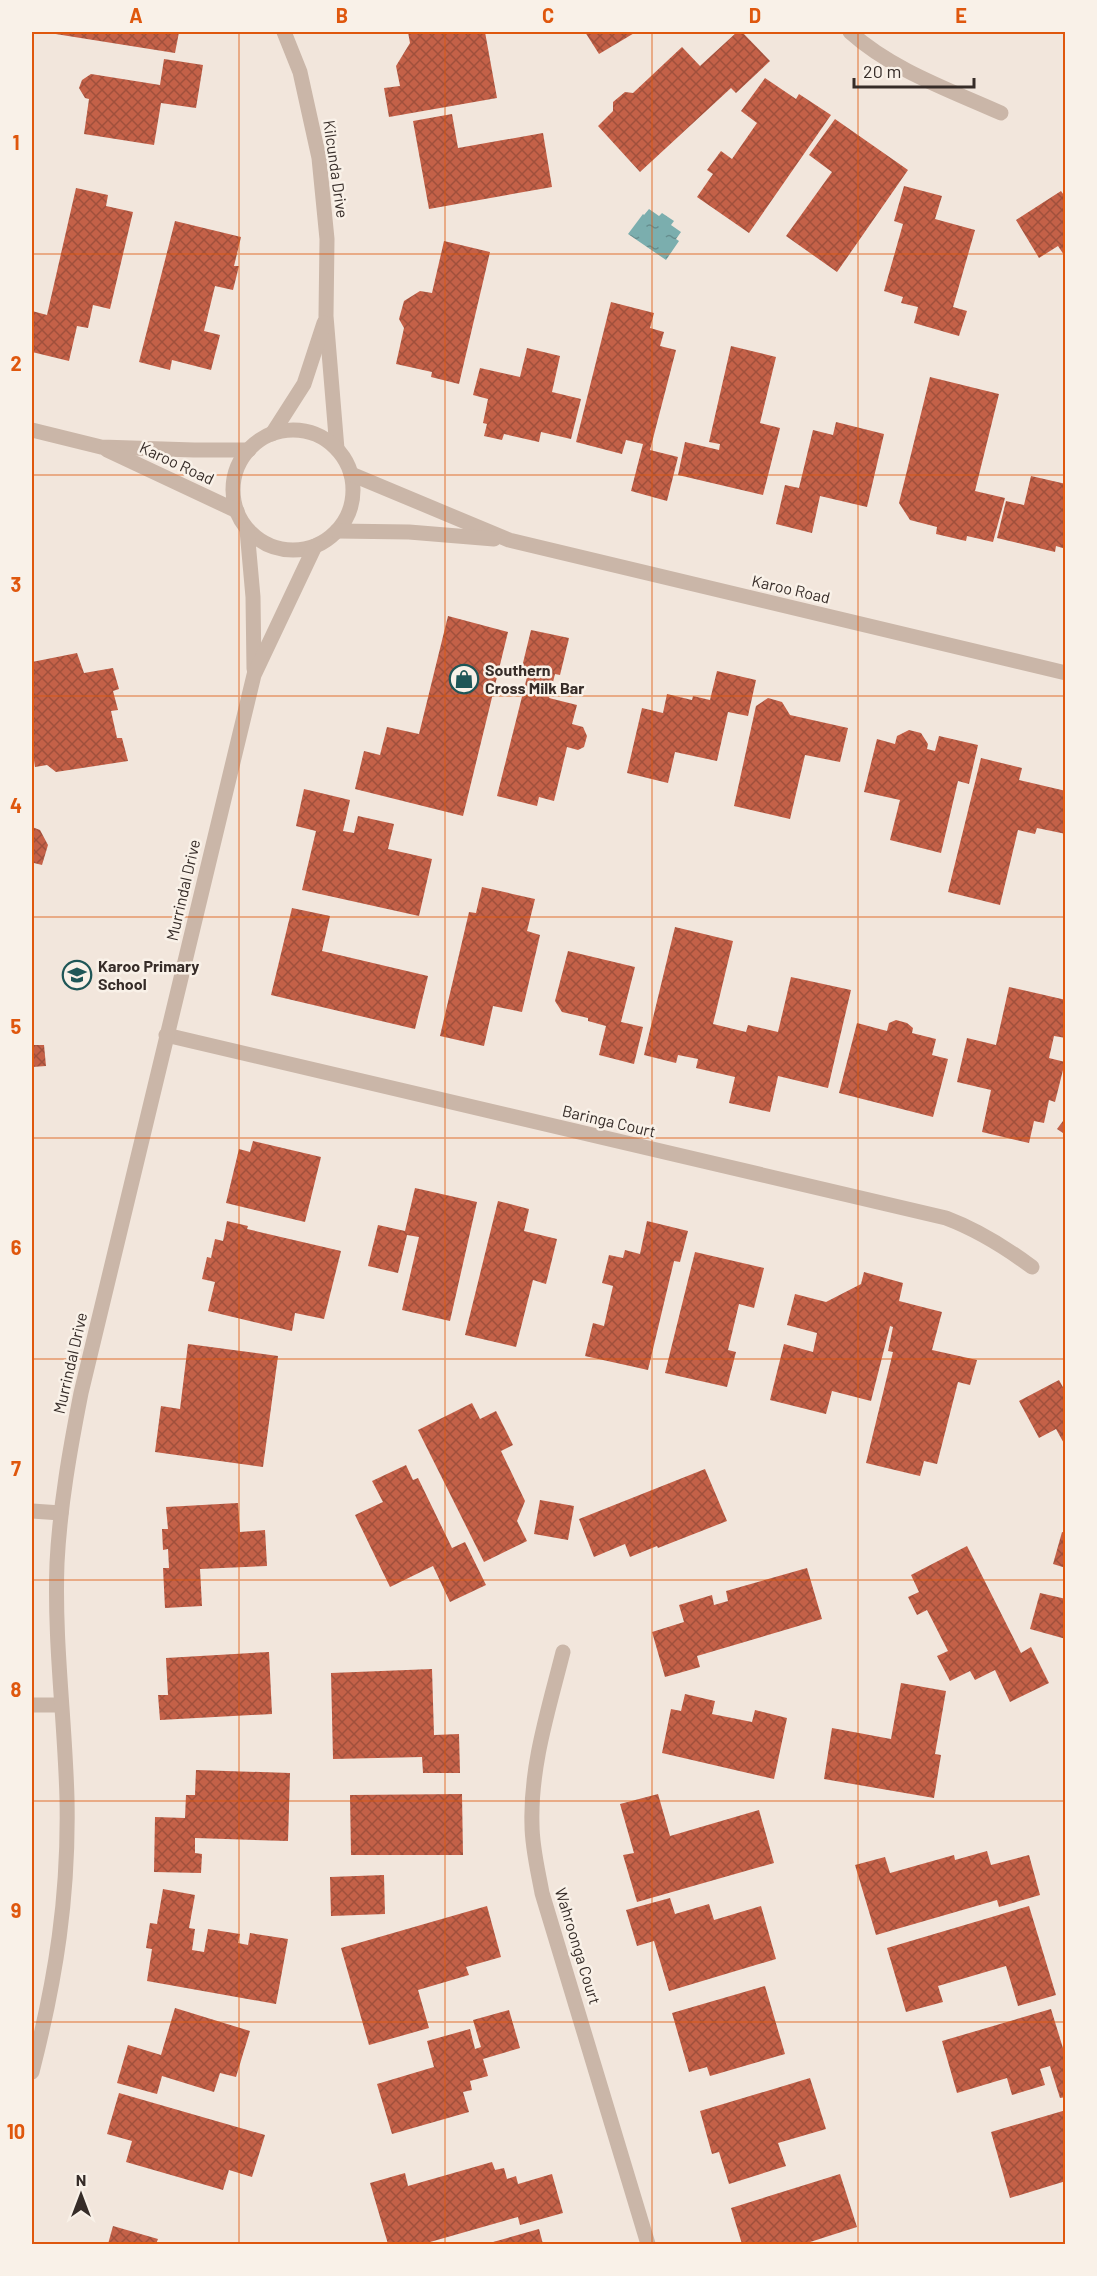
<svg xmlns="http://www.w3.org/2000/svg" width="1097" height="2276" font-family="Barlow,sans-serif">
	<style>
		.water { fill: url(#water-ripples) }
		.building { fill: url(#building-cross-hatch) }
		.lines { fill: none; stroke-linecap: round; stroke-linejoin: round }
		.service { stroke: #cab6a8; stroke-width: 15 }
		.minor { stroke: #cab6a8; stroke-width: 15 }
		.grid { fill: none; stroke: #df570d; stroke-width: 1.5; stroke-opacity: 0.55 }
		.labels { text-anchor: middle; stroke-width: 5; stroke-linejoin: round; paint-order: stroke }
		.street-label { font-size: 16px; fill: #362c28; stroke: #f9f1e8 }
		.poi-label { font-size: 16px; font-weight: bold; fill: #362c28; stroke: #f9f1e8; text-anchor: start }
		.neatline { fill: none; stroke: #df570d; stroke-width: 2 }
		.grid-label { font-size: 20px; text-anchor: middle; font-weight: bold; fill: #df570d }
	</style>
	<defs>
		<pattern id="water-ripples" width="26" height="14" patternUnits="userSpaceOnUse" patternTransform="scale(1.5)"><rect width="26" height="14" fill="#7baeae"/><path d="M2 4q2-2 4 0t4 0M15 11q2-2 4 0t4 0" fill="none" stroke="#668e8e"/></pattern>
		<pattern id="building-cross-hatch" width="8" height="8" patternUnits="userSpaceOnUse" patternTransform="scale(1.5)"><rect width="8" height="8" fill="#c46148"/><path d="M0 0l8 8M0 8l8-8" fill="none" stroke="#a0503c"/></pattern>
	</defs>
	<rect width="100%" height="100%" fill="#f2e6dc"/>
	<polygon class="water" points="649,209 659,216 662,213 674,221 671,225 681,232 676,239 679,241 666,260 628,234 643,214 644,215"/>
	<g class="building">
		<polygon points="43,32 179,32 175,53"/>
		<polygon points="408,32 453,32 453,33 485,32 497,98 389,117 384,88 400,86 396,66 410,43"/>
		<polygon points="585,32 636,32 599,54"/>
		<polygon points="737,32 742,32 770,61 736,93 731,88 640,172 598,126 613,111 613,102 625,92 633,93 682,47 700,66"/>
		<polygon points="164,59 203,65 196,108 161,103 154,145 84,134 89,99 85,98 79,88 82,80 91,74 160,85"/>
		<polygon points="765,78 796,99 799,94 831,115 749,233 697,197 713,174 707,170 721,151 732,159 757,123 741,111"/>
		<polygon points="452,114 458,148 543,133 552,187 429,209 413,121"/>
		<polygon points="835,119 908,170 837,272 786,236 832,172 809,155"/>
		<polygon points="904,186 942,196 935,219 975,230 953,307 967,311 959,336 914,323 918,307 901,303 903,297 884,291 903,224 894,221"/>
		<polygon points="76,188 108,195 106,206 133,212 110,309 93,305 88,328 77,326 69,361 32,352 32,311 47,315"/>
		<polygon points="1061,191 1066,198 1066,258 1058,246 1039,258 1016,220"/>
		<polygon points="175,221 241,237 234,266 239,266 233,290 215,286 204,331 220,335 211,370 172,360 170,370 139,362"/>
		<polygon points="444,241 490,252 459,384 431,377 432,372 396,364 404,328 399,319 404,301 420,291 432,293"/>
		<polygon points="611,302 654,313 650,328 664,332 660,346 676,350 650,450 678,457 667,501 631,491 643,444 626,440 622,454 576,442"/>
		<polygon points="731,346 776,357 760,423 780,428 763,495 678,475 685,442 719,450 720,444 709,442"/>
		<polygon points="527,348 560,356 552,392 581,399 571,439 541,432 539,442 504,434 502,440 484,436 487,424 483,423 488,399 473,395 480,368 520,377"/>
		<polygon points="930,377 999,394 975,491 1005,498 993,542 967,536 966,541 936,534 937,527 910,520 899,503"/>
		<polygon points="836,422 884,434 867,507 820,496 812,533 776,524 785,485 799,488 813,430 833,435"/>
		<polygon points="1031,476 1066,484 1066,549 1056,546 1055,552 997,538 1006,501 1024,505"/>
		<polygon points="448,616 508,632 463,816 355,789 364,751 380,755 387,727 419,734"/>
		<polygon points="531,630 569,638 560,675 555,674 549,698 577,705 572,724 583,727 587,736 584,747 578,750 567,747 554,801 539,797 537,806 497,796 529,669 522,667"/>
		<polygon points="77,653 84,673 113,668 119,689 113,691 118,710 111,711 117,738 122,738 128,761 56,772 47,765 35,767 32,747 32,662"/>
		<polygon points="717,671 756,680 748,716 728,712 717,761 675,752 668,783 627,773 642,708 663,713 667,694 692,700 693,696 710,700"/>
		<polygon points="768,698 782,702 790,715 848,728 840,762 805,755 790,819 734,806 756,706"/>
		<polygon points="909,730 921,733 928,744 927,749 935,751 939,736 978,745 969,784 958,781 941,853 890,840 900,800 864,792 877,739 895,744 897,736"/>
		<polygon points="981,758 1022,768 1019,780 1066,791 1066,834 1037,828 1035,834 1018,830 1000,905 948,892"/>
		<polygon points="304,789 350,800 343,831 354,833 358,816 394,824 388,849 432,859 419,916 302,890 316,831 296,826"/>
		<polygon points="32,827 40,830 48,845 42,865 34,863 32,869"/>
		<polygon points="482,887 535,899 527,931 540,935 522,1012 493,1006 484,1046 440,1036 469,912 476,913"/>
		<polygon points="292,908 330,916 322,951 428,976 415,1029 271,995"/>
		<polygon points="675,927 733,941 713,1024 746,1032 748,1025 778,1032 791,977 851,990 828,1088 778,1076 770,1112 729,1103 735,1077 696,1068 698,1059 678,1055 676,1063 644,1055"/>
		<polygon points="568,951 635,967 621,1022 643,1027 634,1064 599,1055 606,1026 588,1021 588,1018 562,1012 555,1001"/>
		<polygon points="1009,987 1066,1000 1066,1038 1054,1036 1049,1058 1065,1062 1055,1102 1049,1100 1044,1123 1034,1121 1029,1143 982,1132 991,1090 957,1082 967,1038 996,1045"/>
		<polygon points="896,1020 907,1023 913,1028 912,1033 936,1039 932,1055 948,1059 933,1117 839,1093 857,1023 887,1031 889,1023"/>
		<polygon points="32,1045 44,1045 46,1066 32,1067"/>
		<polygon points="1066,1117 1066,1135 1057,1129"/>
		<polygon points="253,1141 321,1157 305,1222 226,1203 239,1149 250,1152"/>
		<polygon points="415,1188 477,1202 450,1321 402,1310 419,1237 407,1235 398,1273 368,1266 378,1225 405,1231"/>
		<polygon points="498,1201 529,1209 524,1231 557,1239 546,1284 533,1280 516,1347 465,1335"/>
		<polygon points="227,1221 248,1226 247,1229 341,1251 324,1319 295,1313 292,1331 208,1311 215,1282 202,1279 207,1257 211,1258 215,1239 223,1241"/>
		<polygon points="647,1221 688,1231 680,1262 674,1261 648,1370 585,1356 593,1323 604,1326 613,1286 602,1283 609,1255 623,1258 625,1250 640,1254"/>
		<polygon points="695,1252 764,1268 754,1308 739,1304 728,1350 736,1352 727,1387 665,1373"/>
		<polygon points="864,1272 903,1283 899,1301 942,1312 932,1350 977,1360 970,1385 958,1382 937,1464 924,1461 920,1476 866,1463 893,1352 888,1351 893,1327 890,1326 871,1401 832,1391 826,1414 770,1400 784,1344 813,1352 817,1333 787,1325 795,1294 826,1302 861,1284"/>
		<polygon points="188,1344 278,1356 263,1467 155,1452 161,1406 180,1409"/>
		<polygon points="1059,1380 1064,1389 1066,1388 1066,1447 1056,1429 1039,1438 1019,1401"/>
		<polygon points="472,1403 480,1419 496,1411 513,1445 501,1451 525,1501 517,1521 527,1541 484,1562 418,1430"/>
		<polygon points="406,1465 413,1480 418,1478 452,1548 465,1542 486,1585 450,1602 433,1566 390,1587 355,1515 383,1502 372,1481"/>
		<polygon points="705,1469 727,1521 658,1548 657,1546 630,1557 625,1544 594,1557 579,1519"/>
		<polygon points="540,1500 574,1506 568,1540 534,1534"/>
		<polygon points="238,1503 240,1532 265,1530 267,1566 200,1569 202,1606 165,1608 163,1568 169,1568 168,1549 163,1550 162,1529 168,1529 166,1507"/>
		<polygon points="1062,1532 1066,1533 1066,1568 1053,1564"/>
		<polygon points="967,1546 1021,1653 1031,1647 1049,1683 1010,1702 995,1670 975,1680 970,1671 950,1681 937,1656 948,1651 927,1610 917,1615 908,1597 919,1592 911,1575"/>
		<polygon points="807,1568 822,1619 697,1656 700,1667 665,1677 652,1632 684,1622 679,1605 712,1595 714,1605 728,1601 726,1591"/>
		<polygon points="1040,1593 1066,1599 1066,1639 1030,1629"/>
		<polygon points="269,1652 272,1714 160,1720 158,1695 168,1695 166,1658"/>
		<polygon points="432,1669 434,1735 459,1734 460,1773 423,1773 422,1757 333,1759 331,1673"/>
		<polygon points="901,1683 946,1691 935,1754 941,1755 934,1798 824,1779 832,1728 891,1739"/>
		<polygon points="685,1694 715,1701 712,1714 752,1722 755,1710 787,1718 774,1779 662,1753 671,1709 681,1711"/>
		<polygon points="196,1770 290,1773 288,1841 195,1838 195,1853 202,1854 201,1873 154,1872 155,1817 185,1818 186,1795 195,1795"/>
		<polygon points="462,1794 463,1855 351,1855 350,1795"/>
		<polygon points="658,1794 670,1836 759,1810 774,1863 637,1902 623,1855 634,1853 620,1804"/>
		<polygon points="987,1851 991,1865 1029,1855 1040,1895 999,1907 997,1900 876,1935 855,1865 885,1857 890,1873 954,1855 955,1860"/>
		<polygon points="384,1875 385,1914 331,1916 330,1877"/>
		<polygon points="163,1889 195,1895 189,1928 195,1929 192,1950 204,1952 208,1929 240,1934 238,1943 248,1945 250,1933 288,1939 276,2004 147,1981 152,1949 146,1948 150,1923 157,1924"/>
		<polygon points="670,1898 675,1914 709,1904 714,1920 761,1906 776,1959 669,1991 654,1941 637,1946 626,1910"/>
		<polygon points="487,1906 501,1957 466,1967 469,1975 418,1990 429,2028 369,2045 341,1948"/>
		<polygon points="1029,1906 1056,1995 1018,2006 1006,1966 938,1986 943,2002 906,2012 887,1948"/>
		<polygon points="765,1986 785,2054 710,2076 707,2067 689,2072 672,2013"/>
		<polygon points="175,2008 250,2031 236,2077 220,2073 214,2092 162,2076 157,2094 117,2083 128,2045 161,2055"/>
		<polygon points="1051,2009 1066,2058 1066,2097 1060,2098 1050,2066 1040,2069 1045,2085 1012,2095 1007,2078 957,2093 942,2041"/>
		<polygon points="509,2010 520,2048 483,2059 488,2076 470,2081 472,2090 463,2092 469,2112 392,2134 377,2084 434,2067 427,2041 470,2029 475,2049 481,2047 473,2020"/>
		<polygon points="810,2078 826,2129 778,2143 786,2166 729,2184 719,2152 712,2154 700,2111"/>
		<polygon points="119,2093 265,2135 252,2177 229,2170 223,2190 126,2162 132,2141 107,2134"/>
		<polygon points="1066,2110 1066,2181 1010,2198 991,2132"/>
		<polygon points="492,2162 495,2170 504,2168 507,2179 516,2176 518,2184 552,2174 563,2213 520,2225 518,2217 423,2244 388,2244 370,2183 405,2173 408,2186"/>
		<polygon points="840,2174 857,2227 807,2243 807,2244 742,2244 731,2208"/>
		<polygon points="113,2226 158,2239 156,2244 108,2244"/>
		<polygon points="539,2229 543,2244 486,2244"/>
	</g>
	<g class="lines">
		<g class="service">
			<polyline points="32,1511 61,1513"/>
			<polyline points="32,1705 61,1705"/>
		</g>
		<g class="minor">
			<polyline points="284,32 300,72 319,158 327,239 326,316 337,449"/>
			<path d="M850 32C892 70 950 90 1001 113"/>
			<polyline points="32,430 101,447 194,450 249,450"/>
			<circle cx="293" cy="490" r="60"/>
			<polyline points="272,434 304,384 324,323"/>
			<polyline points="107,450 237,511"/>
			<polyline points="351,474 509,540 1066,673"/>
			<polyline points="247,530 253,597 254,669"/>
			<polyline points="337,531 409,532 494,539"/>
			<path d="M166 1035 946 1218C978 1230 1005 1247 1032 1267"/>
			<path d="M563 1652C549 1708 530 1766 532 1825 532 1847 538 1871 542 1893L648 2244"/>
			<path d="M32 2072C56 1978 69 1896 67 1799 65 1720 54 1642 57 1563 60 1505 70 1449 81 1393L254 675 315 546"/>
		</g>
	</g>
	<path class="grid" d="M239 32V2244M445 32V2244M652 32V2244M858 32V2244M32 254H1066M32 475H1066M32 696H1066M32 917H1066M32 1138H1066M32 1359H1066M32 1580H1066M32 1801H1066M32 2022H1066"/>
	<defs>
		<g id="shop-ring" transform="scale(1.5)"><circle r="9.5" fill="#f9f1e8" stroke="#1e5657" stroke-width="1.5"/><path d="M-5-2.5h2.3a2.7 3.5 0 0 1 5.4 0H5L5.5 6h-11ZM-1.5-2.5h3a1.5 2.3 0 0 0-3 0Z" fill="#1e5657"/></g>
		<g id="school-ring" transform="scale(1.5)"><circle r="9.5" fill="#f9f1e8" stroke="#1e5657" stroke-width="1.5"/><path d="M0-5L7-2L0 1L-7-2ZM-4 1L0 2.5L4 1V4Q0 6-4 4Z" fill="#1e5657"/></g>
	</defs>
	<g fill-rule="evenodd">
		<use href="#shop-ring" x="464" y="679"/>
		<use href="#school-ring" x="77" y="975"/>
	</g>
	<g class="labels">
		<g class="street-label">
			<text transform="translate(336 169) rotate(82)" y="6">Kilcunda Drive</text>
			<text transform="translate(177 463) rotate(25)" y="6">Karoo Road</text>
			<text transform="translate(791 589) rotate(13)" y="6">Karoo Road</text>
			<text transform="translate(183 890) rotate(-77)" y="6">Murrindal Drive</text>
			<text transform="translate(609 1121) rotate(13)" y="6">Baringa Court</text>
			<text transform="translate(70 1363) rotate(-77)" y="6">Murrindal Drive</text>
			<text transform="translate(578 1946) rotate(73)" y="6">Wahroonga Court</text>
		</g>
		<g class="poi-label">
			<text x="485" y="676">Southern<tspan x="485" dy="18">Cross Milk Bar</tspan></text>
			<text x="98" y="972">Karoo Primary<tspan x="98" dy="18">School</tspan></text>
		</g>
	</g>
	<rect width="1097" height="2276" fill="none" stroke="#f9f1e8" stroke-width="66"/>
	<g transform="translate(81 2195)" stroke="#f9f1e8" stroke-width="4.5" paint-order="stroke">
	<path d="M0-4.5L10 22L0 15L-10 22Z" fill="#362c28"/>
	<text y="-9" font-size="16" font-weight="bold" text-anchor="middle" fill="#362c28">N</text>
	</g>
	<path d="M854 78v9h120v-9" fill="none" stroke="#362c28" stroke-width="3"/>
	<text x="863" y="78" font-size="18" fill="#362c28" stroke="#f9f1e8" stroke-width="4.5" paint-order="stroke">20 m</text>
	<rect x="33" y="33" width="1031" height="2210" class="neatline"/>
	<g class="grid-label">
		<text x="136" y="23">A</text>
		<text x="342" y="23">B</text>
		<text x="548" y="23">C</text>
		<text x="755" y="23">D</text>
		<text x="961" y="23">E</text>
		<text x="16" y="150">1</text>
		<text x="16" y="371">2</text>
		<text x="16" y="592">3</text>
		<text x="16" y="813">4</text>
		<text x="16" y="1034">5</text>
		<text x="16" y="1255">6</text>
		<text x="16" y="1476">7</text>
		<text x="16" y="1697">8</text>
		<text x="16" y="1918">9</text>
		<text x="16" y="2139">10</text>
	</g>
</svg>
